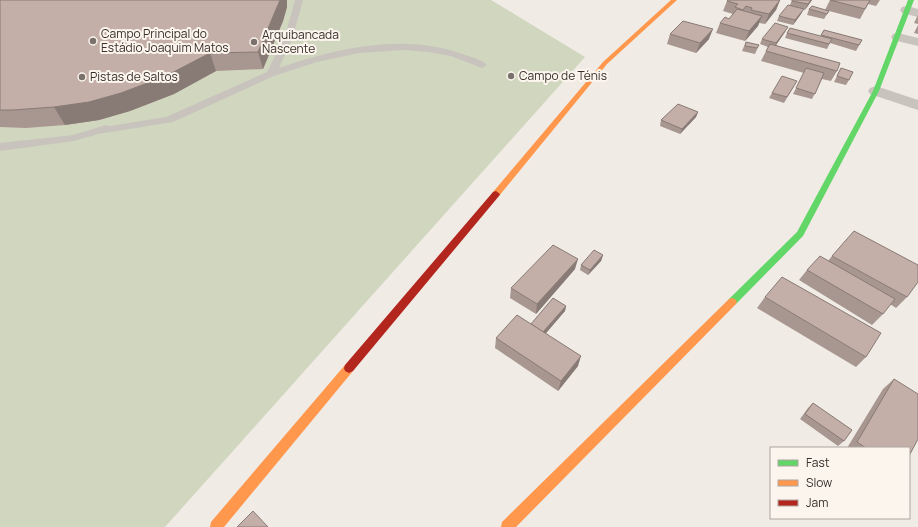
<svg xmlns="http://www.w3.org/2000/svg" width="918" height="527" font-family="Manrope,sans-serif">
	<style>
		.green { fill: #d1d6bf }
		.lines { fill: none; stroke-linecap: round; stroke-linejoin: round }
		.lane { fill: #c9c3be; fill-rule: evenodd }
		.street { fill: #c9c3be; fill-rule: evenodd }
		.fast { fill: #63d668; fill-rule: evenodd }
		.slow { fill: #ff974d; fill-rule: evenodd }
		.jam { fill: #b3261e; fill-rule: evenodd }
		.wall { fill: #a89690 }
		.shaded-wall { fill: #887a75 }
		.building { fill: #c3afa7; stroke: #887a75 }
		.poi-dot { fill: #7a716c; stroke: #fbf5ee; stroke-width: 1.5 }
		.labels { text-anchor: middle; stroke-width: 4; stroke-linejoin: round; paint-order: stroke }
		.far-poi-label { font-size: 12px; fill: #3b302b; stroke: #fbf5ee; text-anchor: start }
	</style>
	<rect width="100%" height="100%" fill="#f0ebe5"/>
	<polygon class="green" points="0,0 491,0 585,57 165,527 0,527"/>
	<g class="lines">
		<path class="lane" d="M295 0H303L293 36 279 68C336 48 406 32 465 55 472 57 482 60 487 65L482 68 451 56 428 52 405 50 359 53 317 62 274 76 173 122 98 134 74 141 0 151V143L73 135 106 125 110 126 166 117 267 72 285 36Z"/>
		<g class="street">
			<polygon points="907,6 918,9 918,17 902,13 900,10 902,7"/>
			<polygon points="898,33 918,38 918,46 893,40 891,37 893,34"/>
			<polygon points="876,86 918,100 918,110 870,94 868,91 870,88"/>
		</g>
		<polygon class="fast" points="908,0 914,0 879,91 803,236 735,305 729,305 727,302 729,299 797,232 873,91"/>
		<g class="slow">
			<polygon points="671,0 677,0 607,64 499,196 493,196 492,194 493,192 603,62"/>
			<polygon points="732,298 735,299 737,302 735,305 516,527 501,527 502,522 729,299"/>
			<polygon points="349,363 353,365 354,368 353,371 224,527 210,527 211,522 345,365"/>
		</g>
		<polygon class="jam" points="496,191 500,194 499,196 353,371 349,373 345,371 344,368 345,365 493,192"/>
	</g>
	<g class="wall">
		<polygon points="0,0 287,7 283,21 263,69 216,71 174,94 130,111 99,120 65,125 26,128 0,127"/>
		<polygon points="780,0 776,10 765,24 759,23 758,26 745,41 716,33 720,23 729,19 733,14 723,11 727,1"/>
		<polygon points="792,0 812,0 805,10 803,9 801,14 793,25 777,21 779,16 790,5"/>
		<polygon points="830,0 880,0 876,6 868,4 860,19 829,11 824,19 807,15 809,9 825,10"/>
		<polygon points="918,15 918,24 914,23"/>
		<polygon points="918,25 918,34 914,33"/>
		<polygon points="824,30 862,40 856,51 830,43 827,49 785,38 787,33 821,36"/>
		<polygon points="785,32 776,45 837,71 831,81 822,79 812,99 793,94 804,73 761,61 768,47 760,44 762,39"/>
		<polygon points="670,34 709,39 696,53 667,44"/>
		<polygon points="746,42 759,45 755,54 742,51"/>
		<polygon points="841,68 849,80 846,85 834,82"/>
		<polygon points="794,86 784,103 769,98 772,93"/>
		<polygon points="698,112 696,117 680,134 660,126 661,120"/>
		<polygon points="603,255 601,261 588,275 580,270 581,265"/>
		<polygon points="832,256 907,297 896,308 890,304 883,314 872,325 799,280 807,270 828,261"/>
		<polygon points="575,269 536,314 510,298 511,288"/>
		<polygon points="765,297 866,357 856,367 757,308"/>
		<polygon points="566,306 565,311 545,333 578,366 558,391 495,348 496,338 531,324"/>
		<polygon points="894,379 909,448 847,448 883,389"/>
		<polygon points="813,403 844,441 838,446 800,419 808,408"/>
	</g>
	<g class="shaded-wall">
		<polygon points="280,0 287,0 287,7 283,21 263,69 258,52"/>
		<polygon points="780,0 776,10 765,24 769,14"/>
		<polygon points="811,0 812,0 805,10 808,4"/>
		<polygon points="804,9 801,14 793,25 795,20"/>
		<polygon points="762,16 758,26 745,41 749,31"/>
		<polygon points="788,27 785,32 774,48 776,43"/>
		<polygon points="713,29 709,39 696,53 700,43"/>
		<polygon points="210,53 216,71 174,94 130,111 99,120 65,125 54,107"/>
		<polygon points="698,112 696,117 680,134 682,129"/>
		<polygon points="603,255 601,261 588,275 590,270"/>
		<polygon points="578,259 575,269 536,314 537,304"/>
		<polygon points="566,306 565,311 542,338 543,332"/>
		<polygon points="581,356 578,366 558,391 561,381"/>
	</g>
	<g class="building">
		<polygon points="0,0 280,0 258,52 210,53 166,76 121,93 89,102 54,107 13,110 0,110"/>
		<polygon points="728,0 780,0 769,14 751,10 752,8 746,6 743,10 735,7 738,4 727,1"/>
		<polygon points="792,0 811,0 808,4 792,1"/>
		<polygon points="830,0 870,0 865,9"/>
		<polygon points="788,5 804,9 795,20 779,16"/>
		<polygon points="812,6 829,11 827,14 809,9"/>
		<polygon points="737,9 762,16 749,31 720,23 725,17 729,19"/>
		<polygon points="683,21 713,29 700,43 670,34"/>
		<polygon points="775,23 788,27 776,43 762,39"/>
		<polygon points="790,28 832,39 829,44 787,33"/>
		<polygon points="824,30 862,40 859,45 821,35"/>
		<polygon points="746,42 759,45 757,48 745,46"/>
		<polygon points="770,44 840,63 837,71 766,51"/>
		<polygon points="806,68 824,73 815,94 796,88"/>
		<polygon points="841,68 853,72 849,80 837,76"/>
		<polygon points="782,76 797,81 787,97 772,93"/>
		<polygon points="678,104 698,112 682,129 661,120"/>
		<polygon points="854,231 918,265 918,282 907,297 832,256"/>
		<polygon points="553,245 578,259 537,304 511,288"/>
		<polygon points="594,250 603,255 590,270 581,265"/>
		<polygon points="820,256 895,299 883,314 807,270"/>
		<polygon points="782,277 881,333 866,357 765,297"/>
		<polygon points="553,298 566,306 543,332 531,324"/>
		<polygon points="517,315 581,356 561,381 496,338"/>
		<polygon points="894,379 918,394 918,439 909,456 909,448 866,448 857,442"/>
		<polygon points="813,403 852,430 844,441 805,414"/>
		<polygon points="253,511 268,527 237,527"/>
	</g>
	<g class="poi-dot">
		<circle cx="93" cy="41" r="4"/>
		<circle cx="254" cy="42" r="4"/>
		<circle cx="511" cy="76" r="4"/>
		<circle cx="82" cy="77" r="4"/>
	</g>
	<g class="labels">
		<g class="far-poi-label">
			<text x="101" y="38">Campo Principal do<tspan x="101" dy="14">Estádio Joaquim Matos</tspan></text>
			<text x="262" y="39">Arquibancada<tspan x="262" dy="14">Nascente</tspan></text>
			<text x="519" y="80">Campo de Ténis</text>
			<text x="90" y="81">Pistas de Saltos</text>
		</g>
	</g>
	<rect x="770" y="447" width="140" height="72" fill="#fbf5ee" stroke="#aea6a0"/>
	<rect x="778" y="460" width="20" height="6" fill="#63d668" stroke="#aea6a0"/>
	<text x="806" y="467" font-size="12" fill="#3b302b">Fast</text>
	<rect x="778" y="480" width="20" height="6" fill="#ff974d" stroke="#aea6a0"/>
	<text x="806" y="487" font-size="12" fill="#3b302b">Slow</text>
	<rect x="778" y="500" width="20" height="6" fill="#b3261e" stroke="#aea6a0"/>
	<text x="806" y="507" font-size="12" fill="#3b302b">Jam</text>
</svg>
